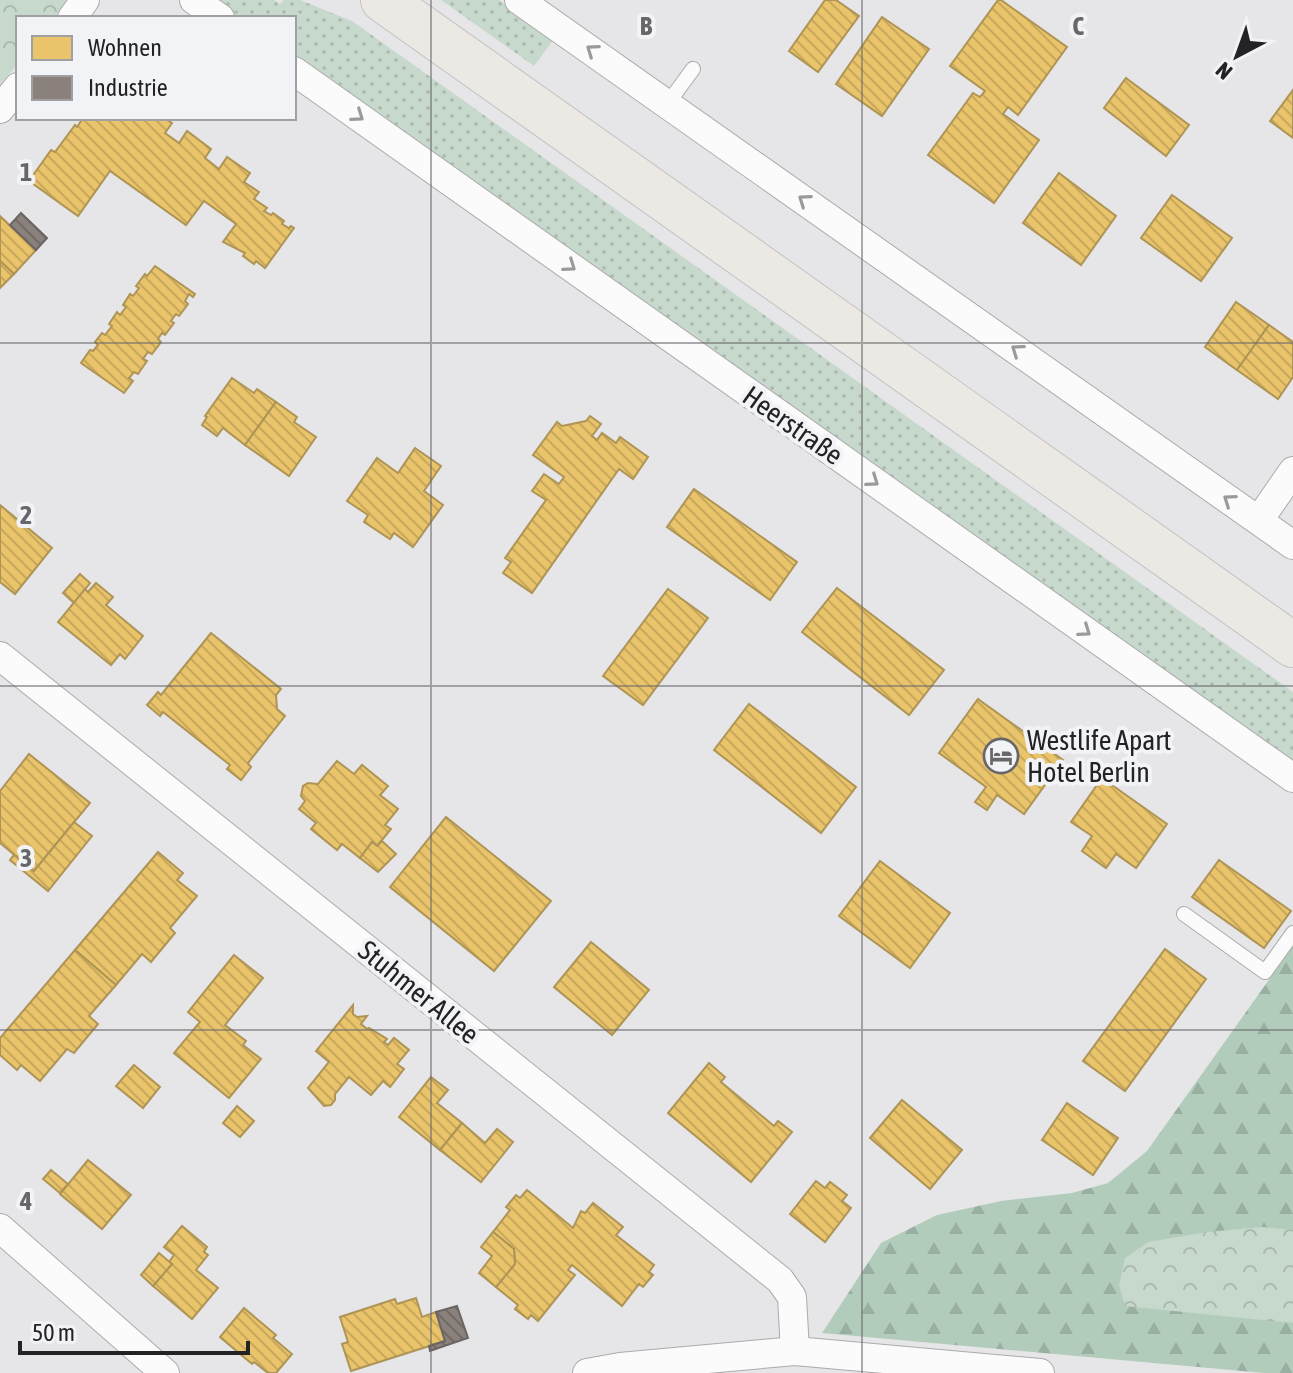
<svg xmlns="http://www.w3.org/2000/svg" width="1293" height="1373" font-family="'Asap Condensed',sans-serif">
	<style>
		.grass { fill: url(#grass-dots) }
		.forest { fill: url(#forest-firs) }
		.park { fill: url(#park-crowns) }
		.homes { fill: url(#homes-back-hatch); stroke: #ae9455; stroke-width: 2 }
		.industry { fill: url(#industry-back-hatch); stroke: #6b6562; stroke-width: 2 }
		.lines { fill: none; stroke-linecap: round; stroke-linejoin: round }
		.service-casing { stroke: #ababad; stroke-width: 16 }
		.minor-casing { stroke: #ababad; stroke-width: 30 }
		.primary-casing { stroke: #c2c2c3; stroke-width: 46 }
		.service { stroke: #fbfbfc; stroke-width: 14 }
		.minor { stroke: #fbfbfc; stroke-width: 28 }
		.primary { stroke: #ece9e5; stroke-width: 44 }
		.oneway { stroke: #9a9a9b }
		.grid { fill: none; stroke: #67676a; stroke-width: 2; stroke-opacity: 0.55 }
		.labels { text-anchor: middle; stroke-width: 8; stroke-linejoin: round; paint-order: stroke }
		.street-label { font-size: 28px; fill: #232325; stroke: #f2f3f7 }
		.poi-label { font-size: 28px; fill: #232325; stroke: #f2f3f7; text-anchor: start }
		.grid-label { font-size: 26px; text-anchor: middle; font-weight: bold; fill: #67676a; stroke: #f2f3f7; stroke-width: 8; stroke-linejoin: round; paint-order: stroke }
	</style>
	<defs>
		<pattern id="grass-dots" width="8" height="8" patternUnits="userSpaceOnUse" patternTransform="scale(2)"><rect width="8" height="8" fill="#c7d8cc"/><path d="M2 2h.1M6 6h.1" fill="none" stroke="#abb9af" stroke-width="1.8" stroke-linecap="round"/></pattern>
		<pattern id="forest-firs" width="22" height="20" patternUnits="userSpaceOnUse" patternTransform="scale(2)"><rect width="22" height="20" fill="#b2ccbb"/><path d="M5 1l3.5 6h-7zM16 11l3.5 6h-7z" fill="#99afa1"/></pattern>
		<pattern id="park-crowns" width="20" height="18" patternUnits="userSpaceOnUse" patternTransform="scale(2)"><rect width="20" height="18" fill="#c7d8cc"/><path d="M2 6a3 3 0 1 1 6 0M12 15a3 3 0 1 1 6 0" fill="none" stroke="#abb9af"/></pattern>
		<pattern id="homes-back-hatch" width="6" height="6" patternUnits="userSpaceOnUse" patternTransform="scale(2)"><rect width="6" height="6" fill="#e9c46a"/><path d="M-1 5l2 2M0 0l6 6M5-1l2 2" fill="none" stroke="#c8a85c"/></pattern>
		<pattern id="industry-back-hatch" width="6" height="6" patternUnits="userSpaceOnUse" patternTransform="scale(2)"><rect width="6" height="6" fill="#8a817c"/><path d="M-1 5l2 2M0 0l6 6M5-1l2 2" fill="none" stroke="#706965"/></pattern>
	</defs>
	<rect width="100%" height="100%" fill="#e6e6e9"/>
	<g class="grass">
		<polygon points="213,0 274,0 280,4 284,0 300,0 352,21 1293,692 1293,763 294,57 294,18 239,18"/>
		<polygon points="441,0 499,0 554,39 534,66"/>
	</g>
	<polygon class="forest" points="1293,946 1293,1373 1264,1373 822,1333 881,1243 937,1215 1001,1201 1072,1193 1108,1183 1147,1151"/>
	<g class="park">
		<polygon points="0,0 69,0 60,18 18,18 18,64 0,84"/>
		<polygon points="1262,1227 1293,1230 1293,1323 1125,1306 1119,1285 1125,1258 1148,1242 1207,1232"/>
	</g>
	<g class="homes">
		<polygon points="825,0 836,0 859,16 818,72 789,51"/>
		<polygon points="998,0 1001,0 1067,47 1018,115 1008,107 1003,114 1039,140 994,203 928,155 973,93 980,97 985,91 950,66"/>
		<polygon points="882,17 929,49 882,116 836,84"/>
		<polygon points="1126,78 1189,125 1166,156 1104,108"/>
		<polygon points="1293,90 1293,138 1270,121"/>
		<polygon points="83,118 164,118 172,123 165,133 179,143 187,131 211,149 205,158 219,169 227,157 250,173 244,182 259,192 254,199 267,208 264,211 271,215 273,213 284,221 282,224 289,228 291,226 294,228 265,268 256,261 254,264 243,256 245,253 223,242 236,224 204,201 186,225 110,171 78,216 29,181 51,150 55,152 75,125 77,127"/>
		<polygon points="1059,173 1116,216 1081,265 1023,223"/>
		<polygon points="1172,195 1232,238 1201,281 1141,238"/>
		<polygon points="0,216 36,250 14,274 0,261"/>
		<polygon points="0,261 14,274 0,288"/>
		<polygon points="155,266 195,294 193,297 189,294 185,301 188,304 179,316 176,314 171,321 174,323 165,335 162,333 158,339 161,342 152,354 148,352 143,359 147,361 138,374 134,372 129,378 133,381 124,393 81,363 90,350 93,351 98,345 95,342 102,333 105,335 112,326 109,324 117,312 120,315 126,307 123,305 130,294 133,296 139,288 136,286 145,274 147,276"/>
		<polygon points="1236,302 1269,325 1237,370 1205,347"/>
		<polygon points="1269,325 1293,342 1293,377 1278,399 1237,370"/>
		<polygon points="232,378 254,393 257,389 276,402 245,445 223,428 217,436 202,425 207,417 205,416"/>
		<polygon points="276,402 297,417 294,422 316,437 289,476 245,445"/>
		<polygon points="590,416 601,424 592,436 597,440 602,433 616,443 620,437 648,457 633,479 619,469 532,593 503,573 511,562 505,558 546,500 532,491 544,474 559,484 564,477 533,455 557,422 562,426 586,421"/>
		<polygon points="415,448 441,466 424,491 443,505 413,547 394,533 390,539 364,522 368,515 347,501 377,458 398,473"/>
		<polygon points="694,489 797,562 770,600 667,527"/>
		<polygon points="0,505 52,548 15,594 0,582"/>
		<polygon points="80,574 90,583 74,603 63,593"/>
		<polygon points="96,583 113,597 106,605 143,636 125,659 120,654 111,665 58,622 85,589 88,592"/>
		<polygon points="837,588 944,670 909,715 802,632"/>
		<polygon points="668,589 708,618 643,705 603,676"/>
		<polygon points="211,633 281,689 276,695 277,709 285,716 248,763 251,767 241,780 227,769 230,765 163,712 160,716 147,705 158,692 161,695"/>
		<polygon points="978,699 1063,760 1024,814 997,795 987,810 975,802 986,787 939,753"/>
		<polygon points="749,704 856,787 821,833 714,750"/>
		<polygon points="29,754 90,803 34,871 0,843 0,791"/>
		<polygon points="337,761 354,774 362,765 388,786 380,795 398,809 385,825 391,829 377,846 372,842 360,858 342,844 337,850 311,829 316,823 299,809 305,801 301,796 303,786 308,783 318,784"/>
		<polygon points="1102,778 1167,824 1136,868 1116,854 1106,868 1082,851 1092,836 1071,822"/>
		<polygon points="446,817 551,901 494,971 390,887"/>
		<polygon points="74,822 92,836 48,891 10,860 14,855 34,871"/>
		<polygon points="382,841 396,854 378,872 360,858 372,842 377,846"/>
		<polygon points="158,852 183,873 177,880 197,896 170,928 175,933 151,962 142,954 116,985 75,950"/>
		<polygon points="1219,860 1291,911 1264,948 1192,897"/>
		<polygon points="880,861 950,913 910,968 839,916"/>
		<polygon points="591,942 649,990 612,1035 554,987"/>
		<polygon points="1165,949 1206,979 1125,1091 1083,1061"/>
		<polygon points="75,950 116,985 89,1016 98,1024 74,1053 67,1049 40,1081 21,1065 17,1070 0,1055 0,1038"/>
		<polygon points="234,955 263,978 225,1025 246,1041 243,1045 261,1059 229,1098 174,1053 200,1022 188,1012"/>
		<polygon points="353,1005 353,1014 357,1017 367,1016 361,1024 367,1029 369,1028 387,1039 384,1042 388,1045 394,1038 409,1050 397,1064 404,1069 390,1087 383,1081 371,1095 349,1077 335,1094 335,1100 331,1105 324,1106 308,1088 329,1062 316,1051"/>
		<polygon points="709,1063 725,1077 721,1082 774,1126 778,1121 792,1132 751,1182 668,1113"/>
		<polygon points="134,1065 160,1087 143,1108 116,1086"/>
		<polygon points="431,1077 448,1090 437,1103 462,1123 440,1150 399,1117"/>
		<polygon points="902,1100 962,1150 930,1189 870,1138"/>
		<polygon points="1067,1103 1118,1138 1093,1175 1042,1140"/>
		<polygon points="237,1106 254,1121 240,1137 223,1123"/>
		<polygon points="462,1123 485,1143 497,1129 513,1142 481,1182 440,1150"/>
		<polygon points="88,1160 131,1195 102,1229 60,1194"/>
		<polygon points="51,1170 68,1184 60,1193 43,1179"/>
		<polygon points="816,1181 825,1188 830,1182 847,1195 842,1201 851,1208 825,1242 790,1214"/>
		<polygon points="527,1190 573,1228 581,1211 585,1213 593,1203 623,1227 616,1235 654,1265 649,1272 653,1275 643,1287 639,1284 622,1306 572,1265 568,1270 575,1275 538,1321 531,1315 528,1319 515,1309 518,1305 496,1287 515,1264 514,1249 493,1232 510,1210 506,1207 516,1195 520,1198"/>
		<polygon points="182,1226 207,1247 204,1252 208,1255 196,1270 218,1288 192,1319 153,1286 172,1264 169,1262 174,1255 164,1247"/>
		<polygon points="493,1232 514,1249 515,1264 496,1287 479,1273 492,1256 481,1247"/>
		<polygon points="159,1253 172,1264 153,1286 141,1275"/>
		<polygon points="416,1298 422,1317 436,1312 445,1341 351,1371 342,1344 348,1342 340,1317 395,1299 397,1304"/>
		<polygon points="244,1308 276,1335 273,1338 292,1354 276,1373 268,1373 254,1362 252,1364 220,1337"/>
	</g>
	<g class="industry">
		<polygon points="21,213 47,238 36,250 10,225"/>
		<polygon points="457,1306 468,1338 430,1351 429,1346 445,1341 436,1312"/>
	</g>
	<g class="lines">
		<g class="service-casing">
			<g id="service">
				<polyline points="668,103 693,69"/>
				<polyline points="1184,914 1265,972 1293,933"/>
			</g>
		</g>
		<g class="minor-casing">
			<g id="minor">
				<polyline points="194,0 220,18"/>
				<polyline points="519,0 1293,545"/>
				<polyline points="72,18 85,0"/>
				<polyline points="294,71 1293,778"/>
				<polyline points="0,109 18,87"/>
				<polyline points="1259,520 1293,471"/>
				<polyline points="0,656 780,1280 792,1297 795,1351"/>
				<polyline points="0,1228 165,1373"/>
				<polyline points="587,1373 620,1367 795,1351 1040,1373"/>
			</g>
		</g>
		<g class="primary-casing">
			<polyline id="primary" points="383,0 1293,645"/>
		</g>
		<use href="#service" class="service"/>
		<use href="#minor" class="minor"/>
		<use href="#primary" class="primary"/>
	</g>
	<defs><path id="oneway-chevron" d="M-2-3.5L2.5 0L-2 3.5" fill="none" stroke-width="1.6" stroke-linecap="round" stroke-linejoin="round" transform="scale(2)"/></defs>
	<g class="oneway">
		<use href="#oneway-chevron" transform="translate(592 50) rotate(-145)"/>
		<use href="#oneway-chevron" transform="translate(358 116) rotate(35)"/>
		<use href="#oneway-chevron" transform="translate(804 200) rotate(-145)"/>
		<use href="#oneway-chevron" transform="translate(570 266) rotate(35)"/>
		<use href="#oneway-chevron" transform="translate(1017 350) rotate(-145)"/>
		<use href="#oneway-chevron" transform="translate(873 481) rotate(35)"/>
		<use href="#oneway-chevron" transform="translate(1229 500) rotate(-145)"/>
		<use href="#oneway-chevron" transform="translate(1085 631) rotate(35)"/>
	</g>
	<path class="grid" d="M431 0V1373M862 0V1373M0 343H1293M0 686H1293M0 1030H1293"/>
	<defs>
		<g id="hotel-ring" transform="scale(1.8)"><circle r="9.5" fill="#f2f3f7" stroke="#67676a" stroke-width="1.5"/><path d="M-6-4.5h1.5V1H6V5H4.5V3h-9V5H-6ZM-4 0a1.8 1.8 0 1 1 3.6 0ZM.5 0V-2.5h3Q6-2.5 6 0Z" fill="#67676a"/></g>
	</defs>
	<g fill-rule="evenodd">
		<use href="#hotel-ring" x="1001" y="756"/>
	</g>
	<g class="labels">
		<g class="street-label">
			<text transform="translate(793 425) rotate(35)" y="10">Heerstraße</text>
			<text transform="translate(419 992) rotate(39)" y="10">Stuhmer Allee</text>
		</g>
		<g class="poi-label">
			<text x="1027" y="750">Westlife Apart<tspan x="1027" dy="32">Hotel Berlin</tspan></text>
		</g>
	</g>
	<g class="grid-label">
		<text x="646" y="35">B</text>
		<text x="1078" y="35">C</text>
		<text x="26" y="181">1</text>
		<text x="26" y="524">2</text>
		<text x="26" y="867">3</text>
		<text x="26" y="1210">4</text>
	</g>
	<rect x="16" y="16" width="280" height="104" fill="#f2f3f7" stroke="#9fa0a3" stroke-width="2"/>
	<rect x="32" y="36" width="40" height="24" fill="#e9c46a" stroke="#9fa0a3" stroke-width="2"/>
	<text x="88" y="56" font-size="24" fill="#232325">Wohnen</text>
	<rect x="32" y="76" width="40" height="24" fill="#8a817c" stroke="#9fa0a3" stroke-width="2"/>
	<text x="88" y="96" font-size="24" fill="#232325">Industrie</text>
	<g transform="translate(1237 56) rotate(221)" stroke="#f2f3f7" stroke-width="6" paint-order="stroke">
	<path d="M0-6L14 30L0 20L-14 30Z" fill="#232325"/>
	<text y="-12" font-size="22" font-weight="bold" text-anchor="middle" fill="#232325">N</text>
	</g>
	<path d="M20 1341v12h228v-12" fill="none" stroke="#232325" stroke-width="4"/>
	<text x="32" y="1341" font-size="24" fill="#232325" stroke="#f2f3f7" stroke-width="6" paint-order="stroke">50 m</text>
</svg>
